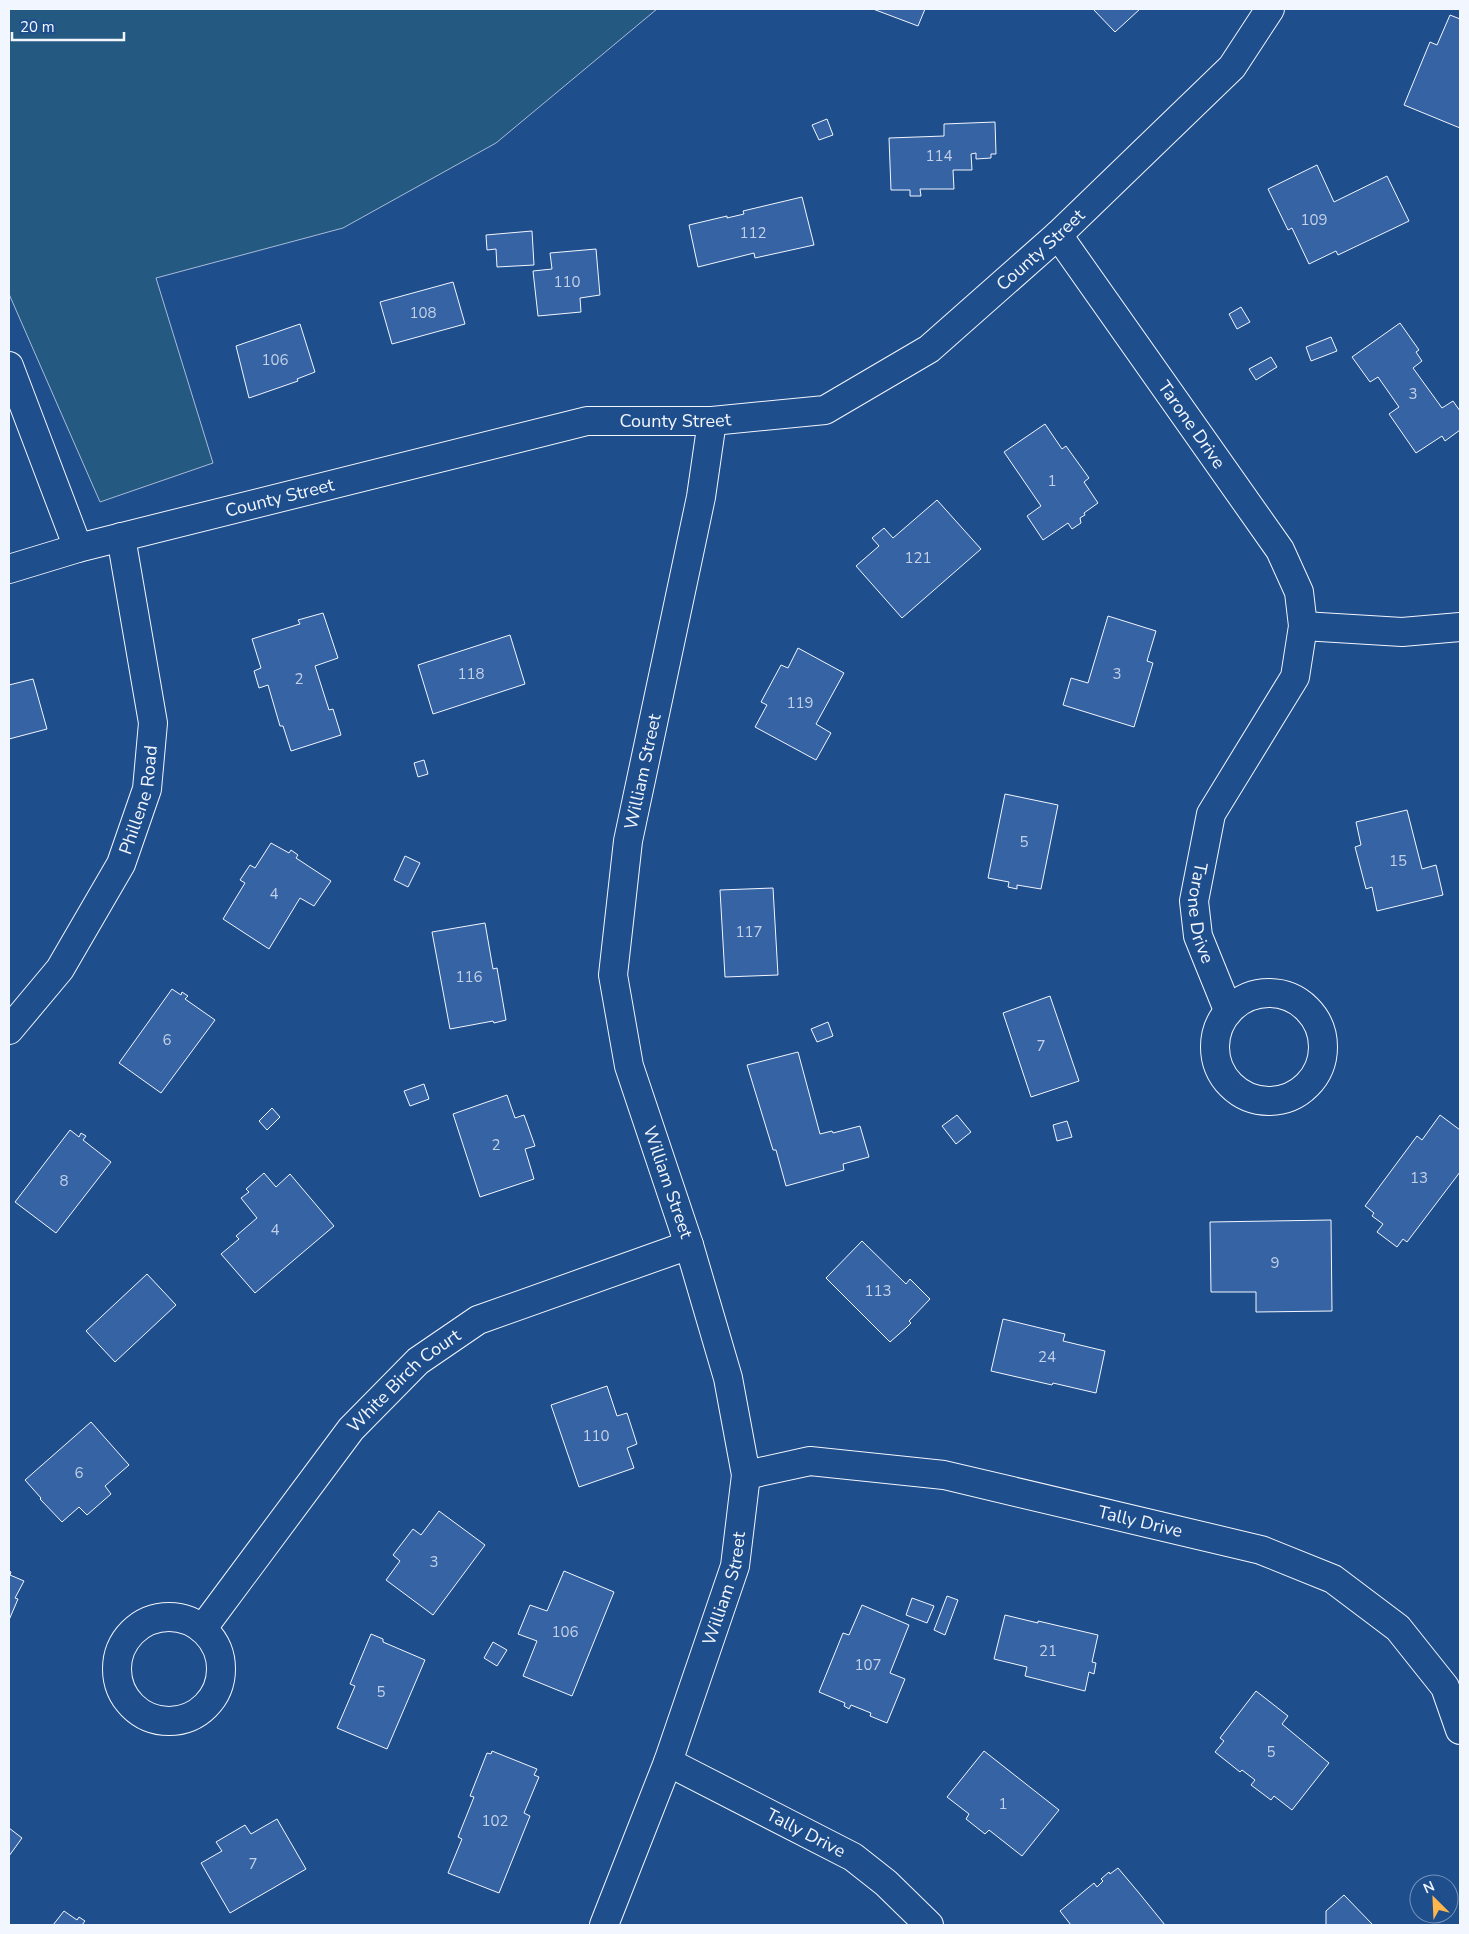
<svg xmlns="http://www.w3.org/2000/svg" width="1469" height="1934" font-family="'Nunito Sans',sans-serif">
	<style>
		.green { fill: #245a82; stroke: #a8bbd7 }
		.building { fill: #3563a3; stroke: #f2f6ff }
		.lines { fill: none; stroke-linecap: round; stroke-linejoin: round }
		.minor-casing { stroke: #f2f6ff; stroke-width: 30 }
		.minor { stroke: #1f4e8c; stroke-width: 28 }
		.labels { text-anchor: middle; stroke-width: 4; stroke-linejoin: round; paint-order: stroke }
		.number-label { font-size: 15px; fill: #c3d1e8 }
		.street-label { font-size: 18px; fill: #f2f6ff; stroke: #1f4e8c }
	</style>
	<rect width="100%" height="100%" fill="#1f4e8c"/>
	<polygon class="green" points="9,9 657,9 496,143 343,228 156,278 213,463 100,502 9,294"/>
	<g class="building">
		<polygon points="873,9 925,9 918,26"/>
		<polygon points="1093,9 1140,9 1115,32"/>
		<polygon points="1450,15 1460,19 1460,128 1404,105 1430,42 1437,45"/>
		<polygon points="827,119 833,135 819,140 812,125"/>
		<polygon points="995,122 996,154 991,154 991,158 976,159 976,153 971,154 972,170 953,170 954,189 920,189 921,196 910,196 910,190 891,190 889,138 944,136 944,124"/>
		<polygon points="1317,165 1334,202 1387,176 1409,221 1338,255 1336,251 1309,264 1292,228 1288,230 1268,189"/>
		<polygon points="802,197 814,245 755,258 754,253 698,267 689,225 727,216 727,218 744,214 743,211"/>
		<polygon points="532,231 534,265 497,267 496,249 487,250 486,235"/>
		<polygon points="596,249 600,295 580,298 581,312 538,316 533,271 552,269 550,253"/>
		<polygon points="453,282 465,324 392,344 380,302"/>
		<polygon points="1241,307 1250,322 1237,329 1229,314"/>
		<polygon points="1400,323 1419,350 1416,352 1422,361 1413,368 1442,408 1453,401 1460,411 1460,430 1445,441 1442,436 1416,453 1389,414 1399,407 1378,377 1370,382 1352,357"/>
		<polygon points="300,324 315,372 297,379 298,381 249,398 236,346"/>
		<polygon points="1331,337 1337,351 1311,361 1306,347"/>
		<polygon points="1271,357 1277,367 1256,380 1249,369"/>
		<polygon points="1045,424 1062,449 1066,446 1089,478 1084,482 1098,503 1084,513 1085,515 1080,518 1081,523 1072,529 1068,523 1043,540 1027,516 1041,506 1004,452"/>
		<polygon points="937,500 981,549 902,618 856,566 879,546 872,538 884,528 893,538"/>
		<polygon points="323,613 338,658 315,666 329,710 333,709 341,735 291,751 283,726 280,726 268,685 259,688 254,671 261,668 252,639 300,624 298,620"/>
		<polygon points="1108,616 1156,631 1147,661 1153,663 1134,727 1063,705 1071,678 1088,683"/>
		<polygon points="510,635 525,684 433,714 418,665"/>
		<polygon points="798,648 844,673 816,724 831,733 816,760 755,727 767,705 761,702 781,665 788,668"/>
		<polygon points="33,679 47,729 9,739 9,685"/>
		<polygon points="424,760 428,774 418,777 414,763"/>
		<polygon points="1005,794 1058,805 1041,889 1017,885 1017,889 1008,887 1009,882 988,878"/>
		<polygon points="1407,810 1422,869 1436,865 1443,895 1377,911 1372,887 1366,889 1355,847 1361,845 1356,822"/>
		<polygon points="271,843 289,853 291,850 298,855 296,858 331,881 314,906 300,898 269,949 223,919 245,883 240,880 250,865 255,868"/>
		<polygon points="405,856 420,863 408,887 394,880"/>
		<polygon points="773,888 778,975 725,977 720,890"/>
		<polygon points="485,923 493,969 497,968 506,1020 494,1023 493,1021 450,1029 432,932"/>
		<polygon points="172,989 181,995 182,992 188,996 185,999 215,1020 161,1093 119,1063"/>
		<polygon points="1050,996 1079,1081 1031,1097 1003,1013"/>
		<polygon points="828,1022 833,1036 817,1042 811,1029"/>
		<polygon points="798,1052 820,1134 832,1131 833,1133 860,1126 869,1157 843,1164 844,1170 786,1186 776,1150 773,1150 747,1065"/>
		<polygon points="424,1084 429,1099 410,1106 404,1091"/>
		<polygon points="507,1095 515,1118 524,1115 535,1146 525,1149 534,1179 480,1197 453,1114"/>
		<polygon points="272,1108 280,1117 267,1130 259,1121"/>
		<polygon points="957,1115 971,1132 956,1144 942,1126"/>
		<polygon points="1440,1115 1460,1130 1460,1172 1407,1242 1403,1239 1397,1247 1377,1232 1383,1224 1372,1216 1374,1213 1365,1206 1417,1136 1422,1140"/>
		<polygon points="1067,1121 1072,1137 1057,1141 1053,1125"/>
		<polygon points="70,1130 79,1137 81,1133 86,1136 83,1140 111,1162 56,1233 15,1202"/>
		<polygon points="264,1173 276,1187 290,1174 334,1226 255,1293 221,1254 239,1239 236,1236 257,1218 241,1198 249,1192 246,1189"/>
		<polygon points="1331,1220 1332,1311 1256,1312 1256,1292 1211,1292 1210,1222"/>
		<polygon points="862,1241 906,1284 910,1279 930,1299 909,1321 911,1323 907,1327 890,1342 826,1278"/>
		<polygon points="147,1274 176,1305 115,1362 86,1331"/>
		<polygon points="1003,1319 1065,1334 1063,1341 1105,1351 1096,1393 1053,1383 1052,1385 991,1371"/>
		<polygon points="607,1386 617,1416 627,1413 637,1444 627,1448 634,1468 579,1487 551,1405"/>
		<polygon points="91,1422 129,1465 105,1486 111,1494 87,1515 79,1507 62,1522 40,1499 41,1498 25,1480"/>
		<polygon points="439,1511 485,1545 433,1615 386,1580 400,1561 393,1555 413,1529 421,1535"/>
		<polygon points="9,1571 11,1572 10,1575 24,1581 15,1598 18,1599 9,1620"/>
		<polygon points="564,1571 614,1592 572,1696 523,1676 537,1641 518,1634 530,1605 547,1611"/>
		<polygon points="947,1596 958,1600 945,1635 934,1630"/>
		<polygon points="912,1598 934,1606 927,1623 906,1615"/>
		<polygon points="862,1605 909,1625 890,1673 905,1679 887,1723 870,1716 871,1713 851,1705 849,1709 844,1706 845,1703 819,1692 843,1633 849,1635"/>
		<polygon points="1005,1615 1038,1623 1038,1621 1098,1635 1092,1662 1096,1663 1094,1674 1089,1672 1085,1691 1025,1676 1027,1667 994,1659"/>
		<polygon points="371,1634 383,1639 383,1642 425,1660 387,1749 337,1728 355,1686 350,1684"/>
		<polygon points="493,1642 507,1650 497,1666 484,1658"/>
		<polygon points="1256,1691 1288,1716 1282,1724 1329,1763 1292,1810 1274,1796 1271,1800 1251,1785 1255,1780 1242,1770 1240,1772 1215,1752 1224,1741 1220,1738"/>
		<polygon points="492,1751 537,1769 534,1775 539,1777 524,1813 530,1816 499,1893 448,1873 462,1839 458,1837 474,1797 470,1796 487,1753 491,1754"/>
		<polygon points="984,1751 1059,1810 1022,1856 989,1830 985,1834 966,1819 969,1814 947,1797"/>
		<polygon points="277,1819 306,1869 230,1913 201,1863 222,1851 216,1842 245,1825 251,1834"/>
		<polygon points="9,1828 22,1838 9,1856"/>
		<polygon points="1118,1868 1139,1893 1165,1925 1071,1925 1060,1911 1094,1883 1097,1887 1103,1881 1101,1879 1109,1872 1110,1874"/>
		<polygon points="1344,1895 1373,1925 1326,1925 1326,1911"/>
		<polygon points="64,1911 77,1920 79,1917 85,1921 82,1925 53,1925"/>
	</g>
	<g class="lines">
		<g class="minor-casing">
			<g id="minor">
				<path id="s1" d="M1058 235 1280 550 1299 592 1303 626 1295 677 1211 814 1194 901 1198 936 1228 1010"/>
				<polyline points="9,366 78,548"/>
				<path id="s2" d="M9 569 78 548 587 421H712L825 410 929 349 1058 235 1232 67 1270 9"/>
				<polyline points="1303,626 1402,632 1460,627"/>
				<circle cx="1269" cy="1047" r="54"/>
				<path id="s3" d="M9 1030 60 969 121 864 147 789 153 723 121 537"/>
				<path id="s4" d="M746 1475 810 1461 944 1475 1261 1550 1333 1579 1398 1628 1445 1687 1460 1730"/>
				<circle cx="169" cy="1669" r="52"/>
				<path id="s5" d="M203 1628 351 1429 418 1361 478 1320 689 1245"/>
				<path id="s6" d="M668 1762 853 1857 886 1883 929 1925"/>
				<path id="s7" d="M604 1925 668 1762 735 1566 746 1475 728 1378 689 1245 629 1066 613 975 628 841 701 497 712 421"/>
			</g>
		</g>
		<use href="#minor" class="minor"/>
	</g>
	<g class="labels">
		<g class="number-label">
			<text x="939" y="161">114</text>
			<text x="1314" y="225">109</text>
			<text x="753" y="238">112</text>
			<text x="567" y="287">110</text>
			<text x="423" y="318">108</text>
			<text x="275" y="365">106</text>
			<text x="1413" y="399">3</text>
			<text x="1052" y="486">1</text>
			<text x="918" y="563">121</text>
			<text x="471" y="679">118</text>
			<text x="1117" y="679">3</text>
			<text x="299" y="684">2</text>
			<text x="800" y="708">119</text>
			<text x="1024" y="847">5</text>
			<text x="1398" y="866">15</text>
			<text x="274" y="899">4</text>
			<text x="749" y="937">117</text>
			<text x="469" y="982">116</text>
			<text x="167" y="1045">6</text>
			<text x="1041" y="1051">7</text>
			<text x="496" y="1150">2</text>
			<text x="1419" y="1183">13</text>
			<text x="64" y="1186">8</text>
			<text x="275" y="1235">4</text>
			<text x="1275" y="1268">9</text>
			<text x="878" y="1296">113</text>
			<text x="1047" y="1362">24</text>
			<text x="596" y="1441">110</text>
			<text x="79" y="1478">6</text>
			<text x="434" y="1567">3</text>
			<text x="565" y="1637">106</text>
			<text x="1048" y="1656">21</text>
			<text x="868" y="1670">107</text>
			<text x="381" y="1697">5</text>
			<text x="1271" y="1757">5</text>
			<text x="1003" y="1809">1</text>
			<text x="495" y="1826">102</text>
			<text x="253" y="1869">7</text>
		</g>
		<g class="street-label">
			<text dy="6" stroke="none"><textPath href="#s2" startOffset="1105">County Street</textPath></text>
			<text dy="6" stroke="none"><textPath href="#s2" startOffset="685">County Street</textPath></text>
			<text dy="6" stroke="none"><textPath href="#s1" startOffset="232">Tarone Drive</textPath></text>
			<text dy="6" stroke="none"><textPath href="#s2" startOffset="280">County Street</textPath></text>
			<text dy="6" stroke="none"><textPath href="#s7" startOffset="1198">William Street</textPath></text>
			<text dy="6" stroke="none"><textPath href="#s3" startOffset="268">Phillene Road</textPath></text>
			<text dy="6" stroke="none"><textPath href="#s1" startOffset="779">Tarone Drive</textPath></text>
			<text transform="translate(668 1182) rotate(71)" y="6">William Street</text>
			<text dy="6" stroke="none"><textPath href="#s5" startOffset="320">White Birch Court</textPath></text>
			<text dy="6" stroke="none"><textPath href="#s4" startOffset="402">Tally Drive</textPath></text>
			<text dy="6" stroke="none"><textPath href="#s7" startOffset="358">William Street</textPath></text>
			<text dy="6" stroke="none"><textPath href="#s6" startOffset="155">Tally Drive</textPath></text>
		</g>
	</g>
	<rect width="1469" height="1934" fill="none" stroke="#f2f6ff" stroke-width="20"/>
	<g transform="translate(1434 1899) rotate(336)"><circle r="24" fill="#1f4e8c" stroke="#7391ba"/>
	<path d="M0-4L9 19L0 12L-9 19Z" fill="#ffb74d"/>
	<text y="-8" font-size="14" font-weight="bold" text-anchor="middle" fill="#f2f6ff">N</text>
	</g>
	<path d="M12 32v8h112v-8" fill="none" stroke="#f2f6ff" stroke-width="2.5"/>
	<text x="20" y="32" font-size="15" fill="#f2f6ff" stroke="#1f4e8c" stroke-width="4" paint-order="stroke">20 m</text>
</svg>
